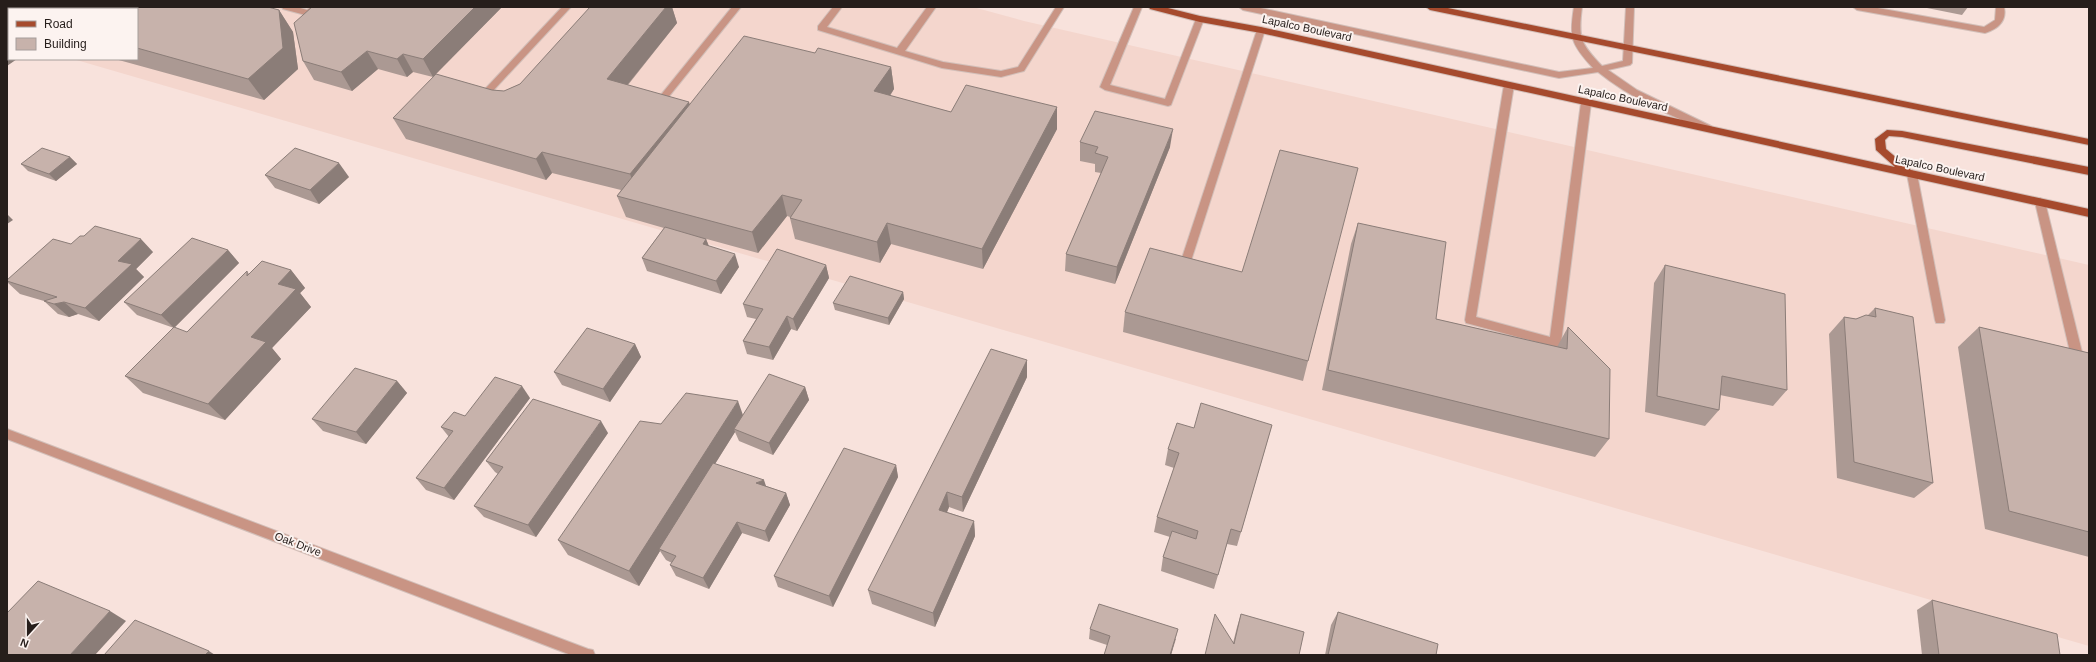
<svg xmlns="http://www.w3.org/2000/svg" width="2096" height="662" font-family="Helvetica,sans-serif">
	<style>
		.built { fill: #f4d6cd }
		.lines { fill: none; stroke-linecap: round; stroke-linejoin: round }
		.service-casing { stroke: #d2bfb9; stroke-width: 2 }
		.minor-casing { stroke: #d2bfb9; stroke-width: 2 }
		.primary-casing { stroke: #d2bfb9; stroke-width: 2 }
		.service { fill: #c99484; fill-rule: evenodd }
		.minor { fill: #c99484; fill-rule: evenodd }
		.primary { fill: #a64a2d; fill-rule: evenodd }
		.wall { fill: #ab9993 }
		.shaded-wall { fill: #8b7d78 }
		.building { fill: #c7b2ab; stroke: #8b7d78 }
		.labels { text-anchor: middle; stroke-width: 4; stroke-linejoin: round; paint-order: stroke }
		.street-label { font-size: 11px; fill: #261e1b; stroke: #fcf3f0 }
	</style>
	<rect width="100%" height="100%" fill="#f8e2dc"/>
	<polygon class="built" points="7,7 973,7 1024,21 2089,265 2089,646 73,59 137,59 137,9 9,9 9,40 7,40"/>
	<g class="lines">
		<g class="service-casing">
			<g id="service">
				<polygon points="282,7 297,7 307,10 311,7 320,7 309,16 283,9"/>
				<polygon points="562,7 571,7 491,93 485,93 485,89"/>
				<polygon points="732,7 741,7 662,105 656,105 656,101"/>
				<polygon points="833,7 842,7 827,27 897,48 927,7 936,7 905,51 943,62 1001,71 1018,67 1056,7 1064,7 1024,71 1001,77 942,68 818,30 818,26"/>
				<polygon points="1134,7 1142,7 1110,85 1165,99 1196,19 1200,16 1204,19 1171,105 1168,106 1105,90 1100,87"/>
				<path d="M1239 7H1256L1559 72 1593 68C1571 44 1569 38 1574 7H1582C1578 38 1580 43 1602 66L1623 61 1626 7H1634L1632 63 1630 65 1608 70 1637 90 1711 126 1713 128 1708 131 1705 130C1667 114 1630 98 1598 72L1559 78 1243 10Z"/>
				<path d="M1853 7H1872L1984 27 1995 20 1996 7H2004C2007 21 1998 29 1985 33L1857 10Z"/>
				<polygon points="1261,27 1265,30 1190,264 1189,267 1181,267 1180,264 1257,30"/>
				<polygon points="1509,82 1514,85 1476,317 1550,337 1581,103 1586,100 1591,103 1561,343 1559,346 1555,347 1470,324 1466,323 1465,320 1504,85"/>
				<polygon points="1912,170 1917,174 1945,320 1944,323 1936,323 1935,320 1907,174"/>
				<polygon points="2040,198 2045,202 2083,356 2081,359 2073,359 2071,356 2035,202"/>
			</g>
		</g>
		<g class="minor-casing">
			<polygon id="minor" points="7,429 588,649 593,650 595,655 571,655 7,439"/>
		</g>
		<g class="primary-casing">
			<g id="primary">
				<polygon points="1149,7 1164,7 1200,16 1261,27 1895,167 1876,150 1875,139 1887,130 1902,131 2089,167 2089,175 1902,137 1889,136 1885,140 1886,149 1911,170 2089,209 2089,217 1261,33 1200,22 1150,9"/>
				<polygon points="1426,7 1443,7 2089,139 2089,145 1430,10"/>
			</g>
		</g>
		<use href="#service" class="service"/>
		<use href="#minor" class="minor"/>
		<use href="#primary" class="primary"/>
	</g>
	<g class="wall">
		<polygon points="7,7 279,10 293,32 298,69 264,100 115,59 137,59 137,9 9,9 9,40 7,40"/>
		<polygon points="312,7 502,7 433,77 413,72 407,77 378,69 352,91 314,80 303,61"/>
		<polygon points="666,7 672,7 677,23 628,85 690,104 815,53 891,67 894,89 890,96 951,112 1057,107 1057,129 983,269 891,244 880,263 795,239 790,218 790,217 787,216 758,253 703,238 706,239 709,246 739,267 721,294 647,271 642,258 664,228 626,217 617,196 621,190 552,173 546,180 406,139 393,118 492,90 504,91 520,84"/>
		<polygon points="1922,7 1968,7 1962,15"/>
		<polygon points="1080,142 1170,147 1115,284 1065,271 1066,254 1101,173 1095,172 1095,164 1080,161"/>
		<polygon points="70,157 77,164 56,181 28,171 21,164"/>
		<polygon points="265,175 349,177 319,204 275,188"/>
		<polygon points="1358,223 1436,319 1557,347 1568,327 1609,439 1595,457 1322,390 1351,244"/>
		<polygon points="71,244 153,252 136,269 144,277 99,321 78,314 69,317 58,314 44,301 20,294 7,282 7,280"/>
		<polygon points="228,250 239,263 174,328 137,315 124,302"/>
		<polygon points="826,265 829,278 797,331 791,329 773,360 747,354 743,341 756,319 747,317 743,304"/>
		<polygon points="1665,265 1787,390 1773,406 1720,395 1719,410 1705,426 1645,412 1654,283"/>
		<polygon points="291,270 305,288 300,293 311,307 272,348 281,359 225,420 143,393 125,376 187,332 247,271 249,274"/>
		<polygon points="903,292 904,299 889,325 835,310 833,303"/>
		<polygon points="1875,308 1933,483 1914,498 1837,478 1829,334 1844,317 1856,319 1868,315"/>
		<polygon points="1125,312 1308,361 1303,381 1123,332"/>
		<polygon points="1979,327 2089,353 2089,557 1985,529 1958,347"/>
		<polygon points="635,344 641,357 610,402 562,385 554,372"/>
		<polygon points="1027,360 1027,377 963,512 949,507 947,512 974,521 975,536 935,627 872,604 868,590"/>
		<polygon points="397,381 407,393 366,444 323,431 312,419"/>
		<polygon points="805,387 809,400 773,455 739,441 735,432 715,464 766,486 786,493 790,505 769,542 742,533 709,589 676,576 670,565 672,563 666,560 660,551 639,586 568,555 558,540 661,424 743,415"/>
		<polygon points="530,398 454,500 426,490 416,478 449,437 441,427 465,416"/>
		<polygon points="1272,425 1237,546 1227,544 1214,589 1161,571 1163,557 1170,537 1154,532 1157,517 1174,468 1165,465 1168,449 1194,428"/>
		<polygon points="608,433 536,537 484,517 474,506 498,474 495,472 486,461"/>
		<polygon points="896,465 898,477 833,607 778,587 774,576"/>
		<polygon points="1932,600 2060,655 1922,655 1917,610"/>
		<polygon points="1338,612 1436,655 1325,655 1331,625"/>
		<polygon points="1241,614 1299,655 1204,655 1233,643 1237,627"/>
		<polygon points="1090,629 1176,639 1171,655 1104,655 1107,645 1089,639"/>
	</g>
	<g class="shaded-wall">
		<polygon points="475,7 502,7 433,77 423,59"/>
		<polygon points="666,7 672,7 677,23 615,100 607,79"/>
		<polygon points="279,10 293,32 298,69 264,100 248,79"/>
		<polygon points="9,24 9,30 7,28 7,25"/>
		<polygon points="7,46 9,48 9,59 17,59 7,66"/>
		<polygon points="367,51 378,69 352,91 341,72"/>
		<polygon points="403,54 413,72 407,77 397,59"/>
		<polygon points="891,67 894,89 878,113 874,91"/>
		<polygon points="689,102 696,123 638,195 630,174"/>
		<polygon points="1057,107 1057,129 983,269 982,249"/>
		<polygon points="1173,129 1170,147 1115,284 1117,267"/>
		<polygon points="542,152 552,173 546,180 536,159"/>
		<polygon points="70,157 77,164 56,181 49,174"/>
		<polygon points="339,163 349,177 319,204 310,190"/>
		<polygon points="782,195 787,216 758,253 752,232"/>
		<polygon points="7,214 13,220 7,224"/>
		<polygon points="887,223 891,244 880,263 877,242"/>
		<polygon points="141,239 153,252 136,269 144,277 99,321 85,308 118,261"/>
		<polygon points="706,239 711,252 703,244"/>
		<polygon points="228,250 239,263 174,328 161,315"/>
		<polygon points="735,254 739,267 721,294 716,281"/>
		<polygon points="826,265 829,278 797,331 793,319"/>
		<polygon points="291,270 305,288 300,293 311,307 272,348 281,359 225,420 208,404 251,337 278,284"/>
		<polygon points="903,292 904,299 889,325 888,318"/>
		<polygon points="64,302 78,314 69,317 54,304"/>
		<polygon points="787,316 791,329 773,360 769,347"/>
		<polygon points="635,344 641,357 610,402 603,389"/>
		<polygon points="1027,360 1027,377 963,512 962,497"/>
		<polygon points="397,381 407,393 366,444 356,432"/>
		<polygon points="522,386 530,398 454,500 444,488"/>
		<polygon points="805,387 809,400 773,455 769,443"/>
		<polygon points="738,401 744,418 734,429 735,432 661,550 659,549 660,551 639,586 629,571"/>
		<polygon points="601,421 608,433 536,537 528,525"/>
		<polygon points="896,465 898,477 833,607 829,596"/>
		<polygon points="764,480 768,492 756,483"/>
		<polygon points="947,492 949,507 942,525 939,510"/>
		<polygon points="786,493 790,505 769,542 765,531"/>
		<polygon points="974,521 975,536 935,627 933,613"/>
		<polygon points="737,522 742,533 709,589 703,578"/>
		<polygon points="110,611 126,621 95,655 70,655"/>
		<polygon points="1178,629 1171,655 1170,655"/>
		<polygon points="209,651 215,655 205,655"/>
	</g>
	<g class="building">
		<polygon points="7,7 31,7 28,9 9,9 9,24 7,25"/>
		<polygon points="31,7 268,7 279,10 283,48 248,79 137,48 137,9 28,9"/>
		<polygon points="312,7 475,7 423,59 403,54 397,59 367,51 341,72 303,61 294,23"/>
		<polygon points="590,7 666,7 607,79 689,102 630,174 542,152 536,159 393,118 436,74 492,90 504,91 520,84"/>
		<polygon points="744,36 815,53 818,48 891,67 874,91 951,112 966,85 1057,107 982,249 887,223 877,242 790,218 802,200 782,195 752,232 617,196"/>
		<polygon points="1095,111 1173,129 1117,267 1066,254 1108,157 1095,153 1098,147 1080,142"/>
		<polygon points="42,148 70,157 49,174 21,164"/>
		<polygon points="295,148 339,163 310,190 265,175"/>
		<polygon points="1280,150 1358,168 1308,361 1125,312 1150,248 1242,272"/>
		<polygon points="1358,223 1446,242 1436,319 1567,349 1568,327 1610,369 1609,439 1328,370"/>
		<polygon points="95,226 141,239 118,261 132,264 85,308 64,302 54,304 44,301 57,297 7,281 7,280 53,239 71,244 80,236 84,236"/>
		<polygon points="665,227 706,239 703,244 735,254 716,281 642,258"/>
		<polygon points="192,238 228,250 161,315 124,302"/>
		<polygon points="777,249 826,265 793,319 787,316 769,347 743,341 763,309 743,304"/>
		<polygon points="262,261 291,270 278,284 296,289 251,337 266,342 208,404 125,376 174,327 187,332 247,271 247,276"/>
		<polygon points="1665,265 1785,294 1787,390 1722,376 1719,410 1657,396"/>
		<polygon points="850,276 903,292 888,318 833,303"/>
		<polygon points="1875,308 1913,317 1933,483 1854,462 1844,317 1856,319 1866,315 1876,317"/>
		<polygon points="1979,327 2089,353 2089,532 2009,511"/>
		<polygon points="587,328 635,344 603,389 554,372"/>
		<polygon points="991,349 1027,360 962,497 947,492 939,510 974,521 933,613 868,590"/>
		<polygon points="355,368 397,381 356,432 312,419"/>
		<polygon points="769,374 805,387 769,443 734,429"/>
		<polygon points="495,377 522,386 444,488 416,478 453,431 441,427 454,412 465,416"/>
		<polygon points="686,393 738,401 629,571 558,540 640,421 661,424"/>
		<polygon points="533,399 601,421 528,525 474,506 503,467 486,461"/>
		<polygon points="1201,403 1272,425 1241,532 1231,529 1218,575 1163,557 1172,531 1196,539 1198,531 1157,517 1179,453 1168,449 1177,423 1194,428"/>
		<polygon points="844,448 896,465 829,596 774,576"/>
		<polygon points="713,463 764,480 756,483 786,493 765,531 737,522 703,578 670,565 676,556 659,549"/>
		<polygon points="38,581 110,611 70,655 7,655 7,613"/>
		<polygon points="1932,600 2057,634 2060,655 1939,655"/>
		<polygon points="1099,604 1178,629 1170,655 1104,655 1110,636 1090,629"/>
		<polygon points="1338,612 1438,644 1436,655 1328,655"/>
		<polygon points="1215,614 1234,644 1241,614 1304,632 1299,655 1205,655"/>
		<polygon points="135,620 209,651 205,655 104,655"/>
	</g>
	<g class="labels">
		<g class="street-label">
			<text transform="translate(1307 28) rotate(12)" y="4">Lapalco Boulevard</text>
			<text transform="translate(1623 98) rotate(12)" y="4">Lapalco Boulevard</text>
			<text transform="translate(1940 168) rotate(12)" y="4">Lapalco Boulevard</text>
			<text transform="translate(298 544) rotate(21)" y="4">Oak Drive</text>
		</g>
	</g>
	<rect width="2096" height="662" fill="none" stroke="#261e1b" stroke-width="16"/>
	<rect x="8" y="8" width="130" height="52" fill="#fcf3f0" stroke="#a69e9b"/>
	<rect x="16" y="21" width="20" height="6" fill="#a64a2d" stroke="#a69e9b"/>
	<text x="44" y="28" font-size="12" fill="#261e1b">Road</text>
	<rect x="16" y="38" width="20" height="12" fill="#c7b2ab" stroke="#a69e9b"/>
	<text x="44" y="48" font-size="12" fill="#261e1b">Building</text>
	<g transform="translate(28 634) rotate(201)" stroke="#fcf3f0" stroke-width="3" paint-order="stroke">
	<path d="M0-3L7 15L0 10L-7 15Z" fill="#261e1b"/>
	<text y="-6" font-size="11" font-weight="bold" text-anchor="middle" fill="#261e1b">N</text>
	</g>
</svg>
